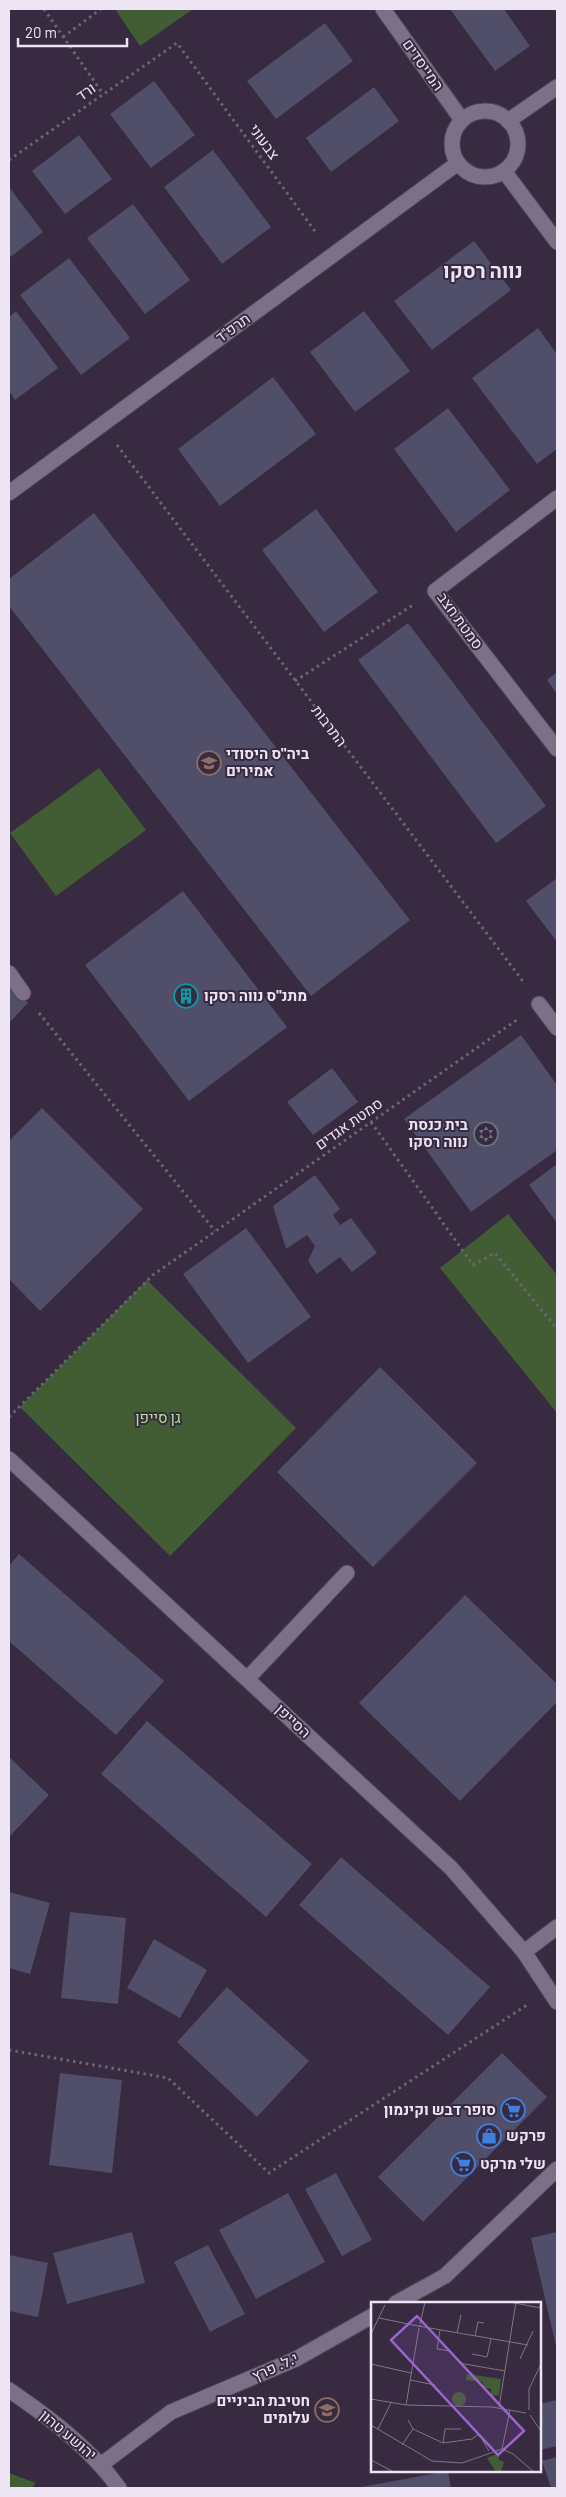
<svg xmlns="http://www.w3.org/2000/svg" width="566" height="2497" font-family="Barlow,Heebo,sans-serif">
	<style>
		.green { fill: #425d33 }
		.building { fill: #504e68 }
		.lines { fill: none; stroke-linecap: round; stroke-linejoin: round }
		.minor-casing { stroke: #504558; stroke-width: 17 }
		.path { stroke: #6e6377; stroke-width: 3; stroke-dasharray: 2.5 4; stroke-linecap: butt }
		.minor { stroke: #7d6f88; stroke-width: 15 }
		.labels { text-anchor: middle; stroke-width: 4; stroke-linejoin: round; paint-order: stroke }
		.street-label { font-size: 15px; fill: #ede5f3; stroke: #372a41 }
		.poi-label { font-size: 15px; font-weight: bold; fill: #ede5f3; stroke: #372a41; text-anchor: start }
		.park-label { font-size: 15px; fill: #afe393; stroke: #372a41 }
		.district-label { font-size: 20px; font-weight: bold; fill: #ede5f3; stroke: #372a41 }
		.inset-road { fill: none; stroke: #807588; stroke-width: 1 }
		.view { fill: #9d64cf; fill-opacity: 0.15; stroke: #9d64cf; stroke-width: 2.5 }
		.inset-edge { fill: none; stroke: #ede5f3; stroke-width: 2.5 }
	</style>
	<rect width="100%" height="100%" fill="#372a41"/>
	<g class="green">
		<polygon points="115,9 193,9 140,46"/>
		<polygon points="99,768 146,830 56,896 10,833"/>
		<polygon points="508,1214 557,1275 557,1413 440,1268"/>
		<polygon points="147,1280 296,1428 170,1556 20,1407"/>
		<polygon points="9,2473 36,2483 32,2488 9,2488"/>
	</g>
	<g class="building">
		<polygon points="450,9 504,9 530,46 495,71"/>
		<polygon points="325,23 353,61 276,119 247,81"/>
		<polygon points="154,81 195,135 151,168 110,114"/>
		<polygon points="374,87 399,121 331,172 306,138"/>
		<polygon points="79,135 112,179 65,214 32,171"/>
		<polygon points="213,150 271,227 222,264 164,187"/>
		<polygon points="9,187 43,232 9,258"/>
		<polygon points="133,204 190,280 145,314 87,238"/>
		<polygon points="474,241 511,290 432,350 394,301"/>
		<polygon points="69,258 130,338 81,375 20,295"/>
		<polygon points="16,311 58,368 15,400 9,391 9,317"/>
		<polygon points="364,311 410,371 355,412 310,352"/>
		<polygon points="538,328 557,354 557,449 537,464 472,378"/>
		<polygon points="273,377 316,434 220,506 178,449"/>
		<polygon points="448,408 510,490 456,532 394,449"/>
		<polygon points="316,509 378,592 324,632 262,550"/>
		<polygon points="94,513 410,920 311,996 9,606 9,579"/>
		<polygon points="408,623 546,806 496,843 358,660"/>
		<polygon points="557,672 557,694 547,680"/>
		<polygon points="557,878 557,942 526,901"/>
		<polygon points="183,891 287,1027 189,1101 85,965"/>
		<polygon points="9,985 28,1003 9,1023"/>
		<polygon points="521,1035 557,1085 557,1150 471,1212 404,1119"/>
		<polygon points="332,1068 358,1102 313,1135 287,1102"/>
		<polygon points="42,1108 143,1209 40,1311 9,1279 9,1141"/>
		<polygon points="557,1164 557,1223 529,1185"/>
		<polygon points="315,1175 340,1209 333,1215 340,1225 351,1218 377,1253 352,1272 340,1257 317,1274 308,1261 315,1246 307,1235 286,1249 273,1206"/>
		<polygon points="246,1228 311,1317 248,1363 183,1274"/>
		<polygon points="380,1367 477,1463 373,1567 277,1472"/>
		<polygon points="19,1554 164,1681 116,1735 9,1641 9,1566"/>
		<polygon points="465,1595 557,1684 557,1702 460,1801 359,1703"/>
		<polygon points="147,1721 312,1864 266,1917 101,1774"/>
		<polygon points="9,1757 49,1795 9,1837"/>
		<polygon points="341,1857 490,1987 448,2035 299,1905"/>
		<polygon points="9,1892 50,1903 30,1974 9,1968"/>
		<polygon points="70,1912 126,1918 118,2004 61,1998"/>
		<polygon points="154,1939 207,1970 180,2018 127,1988"/>
		<polygon points="227,1987 309,2061 257,2117 177,2042"/>
		<polygon points="502,2053 547,2097 423,2222 378,2177"/>
		<polygon points="60,2073 122,2080 112,2173 49,2165"/>
		<polygon points="336,2173 372,2240 342,2256 305,2189"/>
		<polygon points="288,2193 325,2262 256,2299 219,2230"/>
		<polygon points="132,2232 145,2283 67,2304 53,2253"/>
		<polygon points="557,2232 557,2346 556,2346 531,2238"/>
		<polygon points="208,2245 245,2314 210,2332 174,2262"/>
		<polygon points="9,2255 48,2263 38,2317 9,2311"/>
		<polygon points="557,2400 557,2446 540,2450 540,2404"/>
		<polygon points="557,2457 557,2488 551,2488 542,2461"/>
		<polygon points="448,2471 451,2488 361,2488 361,2487"/>
	</g>
	<g class="lines">
		<g class="minor-casing">
			<g id="minor">
				<polyline points="383,9 462,120"/>
				<circle cx="485" cy="144" r="33"/>
				<polyline points="508,121 557,87"/>
				<polyline points="504,171 557,242"/>
				<polyline points="9,493 458,163"/>
				<polyline points="557,498 435,591 557,749"/>
				<polyline points="9,973 23,993"/>
				<polyline points="539,1004 557,1028"/>
				<polyline points="9,1459 451,1868 524,1952 557,2002"/>
				<polyline points="247,1679 347,1573"/>
				<polyline points="524,1952 557,1927"/>
				<polyline points="396,2303 445,2276 557,2169"/>
				<path d="M9 2390C50 2418 90 2448 119 2488"/>
				<polyline points="102,2464 171,2412 296,2359 372,2316"/>
			</g>
		</g>
		<g class="path">
			<polyline points="44,9 103,94"/>
			<polyline points="63,37 101,9"/>
			<polyline points="9,160 177,43 317,234"/>
			<polyline points="117,445 525,984"/>
			<polyline points="295,681 413,605"/>
			<polyline points="39,1013 215,1231"/>
			<polyline points="371,1122 473,1265 495,1253 557,1329"/>
			<polyline points="9,1417 153,1275 518,1019"/>
			<polyline points="9,2050 168,2078 269,2173 527,2005"/>
		</g>
		<use href="#minor" class="minor"/>
	</g>
	<defs>
		<g id="school-ring" transform="scale(1.25)"><circle r="9.5" fill="#372a41" stroke="#8d6e63" stroke-width="1.5"/><path d="M0-5L7-2L0 1L-7-2ZM-4 1L0 2.5L4 1V4Q0 6-4 4Z" fill="#8d6e63"/></g>
		<g id="building-ring" transform="scale(1.25)"><circle r="9.5" fill="#372a41" stroke="#0f9aa8" stroke-width="1.5"/><path d="M-4-6H4V6H1V3H-1V6H-4ZM-2.5-4.3h1.7v1.8h-1.7ZM.8-4.3h1.7v1.8H.8ZM-2.5-1h1.7V.8h-1.7ZM.8-1h1.7V.8H.8Z" fill="#0f9aa8"/></g>
		<g id="synagogue-ring" transform="scale(1.25)"><circle r="9.5" fill="#372a41" stroke="#6b7280" stroke-width="1.5"/><path d="M0-6.5L5.6 3.2H-5.6ZM0 6.5L5.6-3.2H-5.6Z" fill="#6b7280"/></g>
		<g id="supermarket-ring" transform="scale(1.25)"><circle r="9.5" fill="#372a41" stroke="#3f7fe0" stroke-width="1.5"/><path d="M-6-5.5h2.5l.6 2H6L4.5 2H-2.5L-4.4-4H-6ZM-1.5 3.2a1.3 1.3 0 1 0 .1 0ZM3 3.2a1.3 1.3 0 1 0 .1 0Z" fill="#3f7fe0"/></g>
		<g id="shop-ring" transform="scale(1.25)"><circle r="9.5" fill="#372a41" stroke="#3f7fe0" stroke-width="1.5"/><path d="M-5-2.5h2.3a2.7 3.5 0 0 1 5.4 0H5L5.5 6h-11ZM-1.5-2.5h3a1.5 2.3 0 0 0-3 0Z" fill="#3f7fe0"/></g>
	</defs>
	<g fill-rule="evenodd">
		<use href="#school-ring" x="209" y="763"/>
		<use href="#building-ring" x="186" y="996"/>
		<use href="#synagogue-ring" x="486" y="1134"/>
		<use href="#supermarket-ring" x="513" y="2110"/>
		<use href="#shop-ring" x="489" y="2136"/>
		<use href="#supermarket-ring" x="463" y="2164"/>
		<use href="#school-ring" x="327" y="2410"/>
	</g>
	<g class="labels">
		<g class="street-label">
			<text transform="translate(423 65) rotate(55)" y="5">המייסדים</text>
			<text transform="translate(86 92) rotate(-35)" y="5">ורד</text>
			<text transform="translate(264 142) rotate(54)" y="5">צבעוני</text>
			<text transform="translate(233 328) rotate(-36)" y="5">תרפ"ד</text>
			<text transform="translate(460 621) rotate(54)" y="5">סמטת חצב</text>
			<text transform="translate(329 726) rotate(53)" y="5">התרבות</text>
			<text transform="translate(349 1124) rotate(-35)" y="5">סמטת אגדים</text>
			<text transform="translate(293 1721) rotate(43)" y="5">הסייפן</text>
			<text transform="translate(275 2367) rotate(-24)" y="5">י.ל. פרץ</text>
			<text transform="translate(68 2435) rotate(40)" y="5">יהושע טהון</text>
		</g>
		<g class="poi-label">
			<text x="226" y="759">ביה"ס היסודי<tspan x="226" dy="17">אמירים</tspan></text>
			<text x="204" y="1001">מתנ"ס נווה רסקו</text>
			<text x="468" y="1130" text-anchor="end">בית כנסת<tspan x="468" dy="17">נווה רסקו</tspan></text>
			<text x="496" y="2115" text-anchor="end">סופר דבש וקינמון</text>
			<text x="506" y="2141">פרקש</text>
			<text x="480" y="2169">שלי מרקט</text>
			<text x="310" y="2406" text-anchor="end">חטיבת הביניים<tspan x="310" dy="17">עלומים</tspan></text>
		</g>
		<g class="park-label">
			<text x="158" y="1423">גן סייפן</text>
		</g>
		<g class="district-label">
			<text x="483" y="278">נווה רסקו</text>
		</g>
	</g>
	<g transform="translate(371 2302)">
		<rect width="170" height="170" fill="#372a41"/>
		<path d="M96 72 130 77 128 94 120 93V87L111 85 112 80 95 78ZM81 97a7 7 0 1 1 14 0a7 7 0 1 1-14 0ZM128 151V158L133 160 130 170H125L116 156Z" fill="#425d33"/>
		<path class="inset-road" d="M138 0 170 6M8 16 47 24M49 22 54 0M51 24H47L157 43M69 28 66 47 79 49M86 31 90 13M0 32 14 3M104 34 107 20 113 21M101 52 116 55 120 37M149 57 162 29M88 61 134 69M0 62 40 71M39 78 64 83M0 97 35 103 121 105 155 111M35 103 48 26M128 105 145 0M158 108V87L170 62M159 113 170 129M37 118 42 127 72 141 101 137 108 132 118 149M0 123 61 159 91 161 131 147 142 152 163 170M7 127 20 101M72 141 74 127H90M31 143 42 127M131 147 139 108M0 158 23 170"/>
		<path class="view" d="M46 14 153 129 127 153 20 38Z"/>
		<rect width="170" height="170" class="inset-edge"/>
	</g>
	<rect width="566" height="2497" fill="none" stroke="#ede5f3" stroke-width="20"/>
	<path d="M18 38v8h109v-8" fill="none" stroke="#ede5f3" stroke-width="2.5"/>
	<text x="25" y="38" font-size="15" fill="#ede5f3" stroke="#372a41" stroke-width="4" paint-order="stroke">20 m</text>
</svg>
